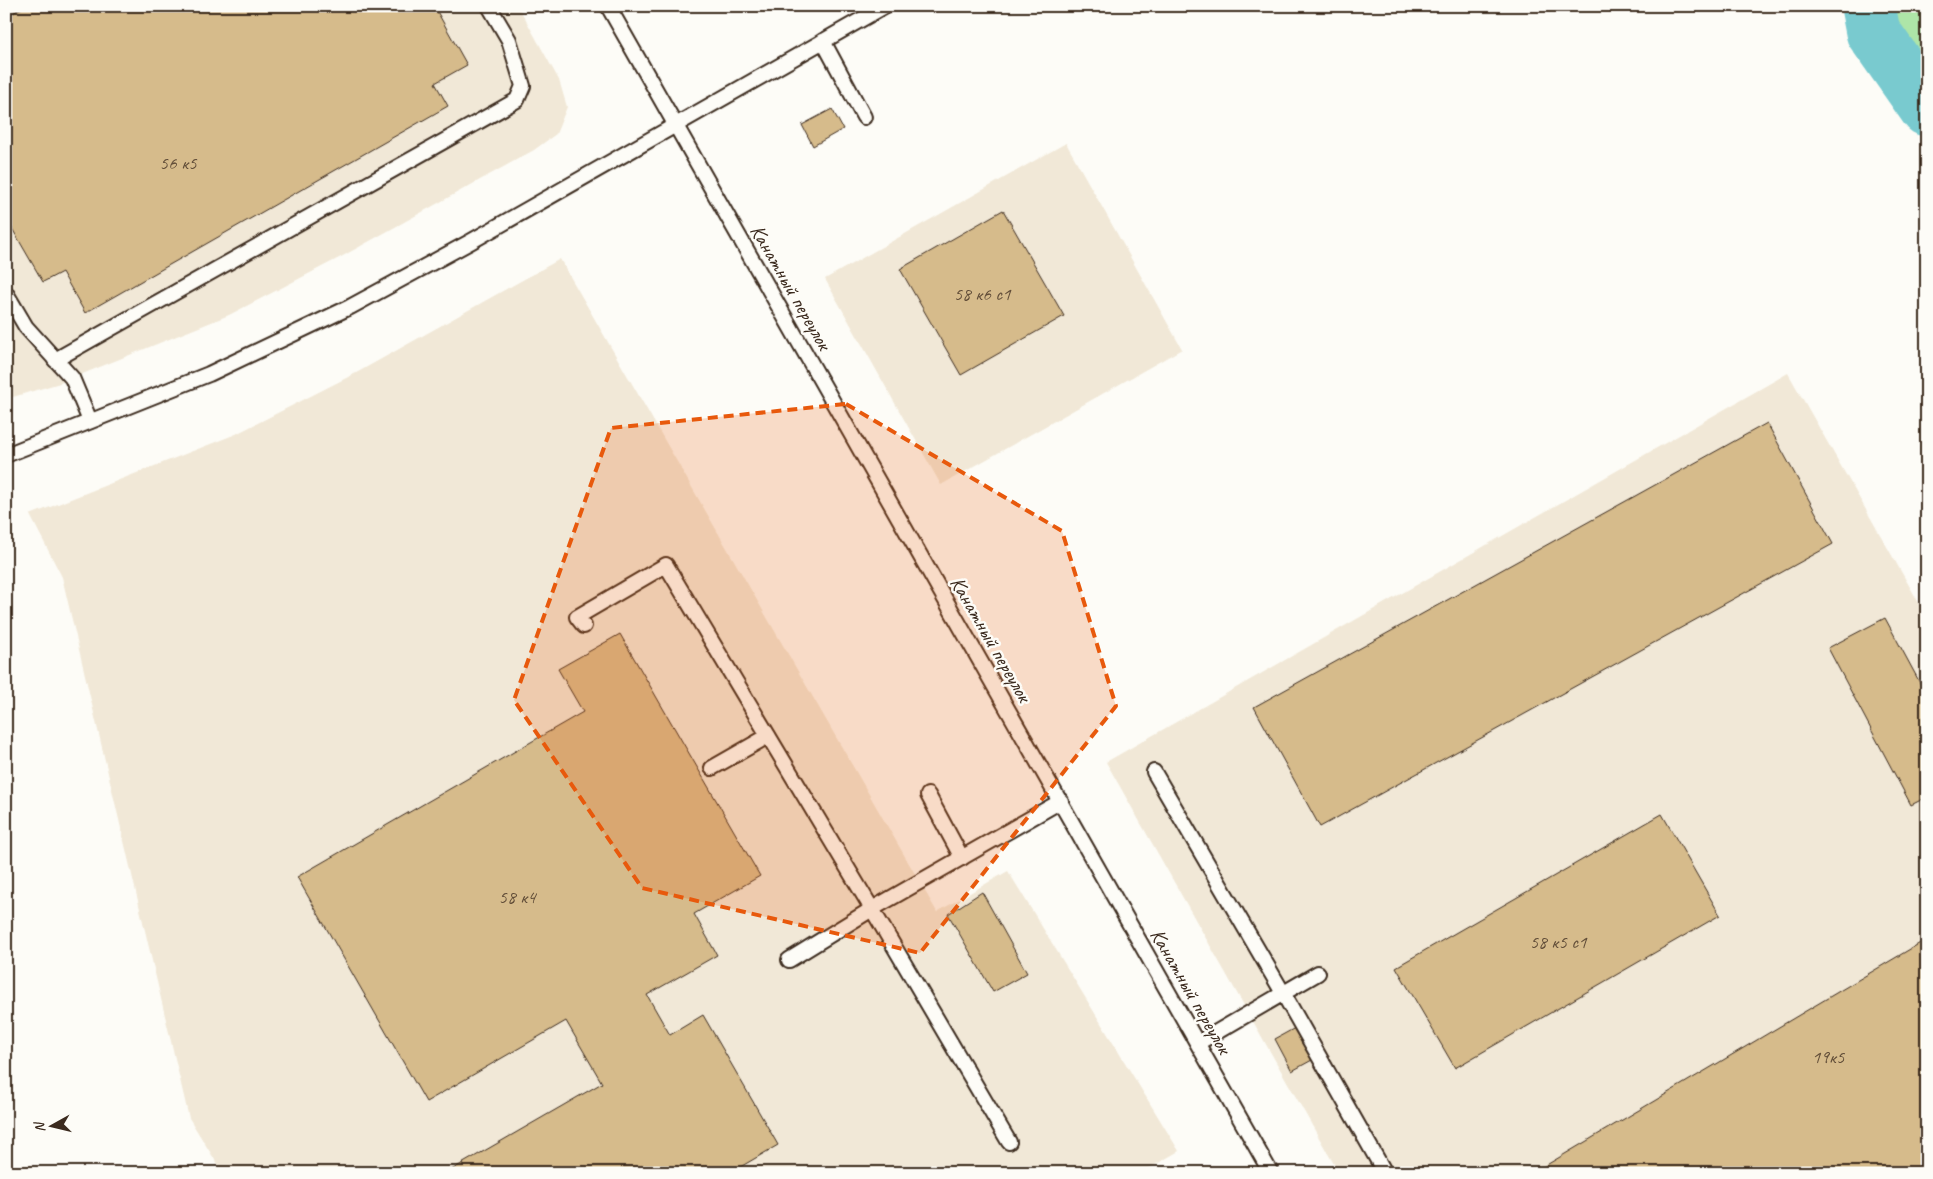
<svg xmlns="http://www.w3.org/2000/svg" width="1933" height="1179" font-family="Caveat,sans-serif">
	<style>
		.built { fill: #f1e8d7 }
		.green { fill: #aee5a8; stroke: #748863 }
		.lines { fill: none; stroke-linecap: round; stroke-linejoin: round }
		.river { stroke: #79cacf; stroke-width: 55 }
		.building { fill: #d6bb8b; stroke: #3b2a1e }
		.service-casing { stroke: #3b2a1e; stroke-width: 18 }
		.service { stroke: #fdfcf7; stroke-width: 14 }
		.marked { fill: #e8590c; fill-opacity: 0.2; stroke: #e8590c; stroke-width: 4; stroke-dasharray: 10 6; stroke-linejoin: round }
		.labels { text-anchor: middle; stroke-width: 5; stroke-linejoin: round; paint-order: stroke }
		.number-label { font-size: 19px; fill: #624e39 }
		.street-label { font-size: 21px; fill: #3b2a1e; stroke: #fdfcf7 }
	</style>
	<rect width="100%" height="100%" fill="#fdfcf7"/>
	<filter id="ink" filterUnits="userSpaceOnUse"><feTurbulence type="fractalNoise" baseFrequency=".02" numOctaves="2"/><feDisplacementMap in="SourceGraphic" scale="10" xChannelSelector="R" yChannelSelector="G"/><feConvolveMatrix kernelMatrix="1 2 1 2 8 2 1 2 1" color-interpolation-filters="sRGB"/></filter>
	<g filter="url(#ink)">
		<g class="built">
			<polygon points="6,6 518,6 559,80 567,107 556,134 534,150 341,257 229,315 60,383 6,399"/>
			<polygon points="1066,143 1182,349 941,485 825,279"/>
			<polygon points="560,259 937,912 1008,871 1179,1151 1141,1173 223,1173 189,1118 62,577 30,515 236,434 358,372"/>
			<polygon points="1788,373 1927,617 1927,1173 1339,1173 1106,762"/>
		</g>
		<polygon class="green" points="1885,6 1927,6 1927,77 1887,21"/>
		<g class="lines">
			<polyline class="river" points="1868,6 1873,32 1927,109"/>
		</g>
		<g class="building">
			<polygon points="25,6 434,6 467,65 435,83 448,106 85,313 62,272 43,282 6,218 6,17"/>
			<polygon points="832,109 843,129 813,146 802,125"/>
			<polygon points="1003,210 1064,316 961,375 900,269"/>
			<polygon points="1767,423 1833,544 1320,827 1254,707"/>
			<polygon points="1885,618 1927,696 1927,797 1911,805 1828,648"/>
			<polygon points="620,634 760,876 694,914 717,955 647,995 670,1035 703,1015 778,1145 730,1173 446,1173 602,1083 566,1021 426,1102 297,877 583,712 558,669"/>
			<polygon points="1662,814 1720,915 1455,1068 1396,967"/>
			<polygon points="982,892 1027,973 993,992 948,914"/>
			<polygon points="1927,939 1927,1173 1533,1173"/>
			<polygon points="1295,1028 1312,1060 1292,1071 1275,1039"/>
		</g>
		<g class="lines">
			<g class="service-casing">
				<g id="service">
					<polyline points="608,6 1271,1173"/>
					<polyline points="823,41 864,117"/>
					<polyline points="6,293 26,327 72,378 90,421"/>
					<polyline points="55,360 517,100 523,86 509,40 489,6"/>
					<polyline points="6,455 209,374 350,307 470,242 885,6"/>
					<polyline points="584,626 577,617 666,565 872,909 1061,801"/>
					<polyline points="712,768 768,736"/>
					<polyline points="1154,772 1283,993 1385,1173"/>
					<polyline points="928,795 962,858"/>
					<polyline points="789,960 872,909 1009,1142"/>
					<polyline points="1198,1043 1318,973"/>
				</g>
			</g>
			<use href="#service" class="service"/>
		</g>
	</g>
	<path class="marked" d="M846 404 1062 531 1116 706 920 953 642 888 514 700 611 428Z"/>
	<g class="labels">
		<g class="number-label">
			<text x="178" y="169">56 к5</text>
			<text x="982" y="300">58 к6 с1</text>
			<text x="517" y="903">58 к4</text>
			<text x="1558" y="948">58 к5 с1</text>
			<text x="1828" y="1063">19к5</text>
		</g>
		<g class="street-label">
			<text transform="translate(791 287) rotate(60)" y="7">Канатный переулок</text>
			<text transform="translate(991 639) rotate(60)" y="7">Канатный переулок</text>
			<text transform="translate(1191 991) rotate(60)" y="7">Канатный переулок</text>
		</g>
	</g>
	<rect width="1933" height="1179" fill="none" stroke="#fdfcf7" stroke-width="25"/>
	<rect x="12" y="12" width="1908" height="1154" fill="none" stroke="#3b2a1e" stroke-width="2" filter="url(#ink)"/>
	<g transform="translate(52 1126) rotate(262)" stroke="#fdfcf7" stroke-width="4" paint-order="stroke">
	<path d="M0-4L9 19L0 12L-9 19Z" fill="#3b2a1e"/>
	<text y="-8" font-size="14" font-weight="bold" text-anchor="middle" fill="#3b2a1e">N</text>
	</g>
</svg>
